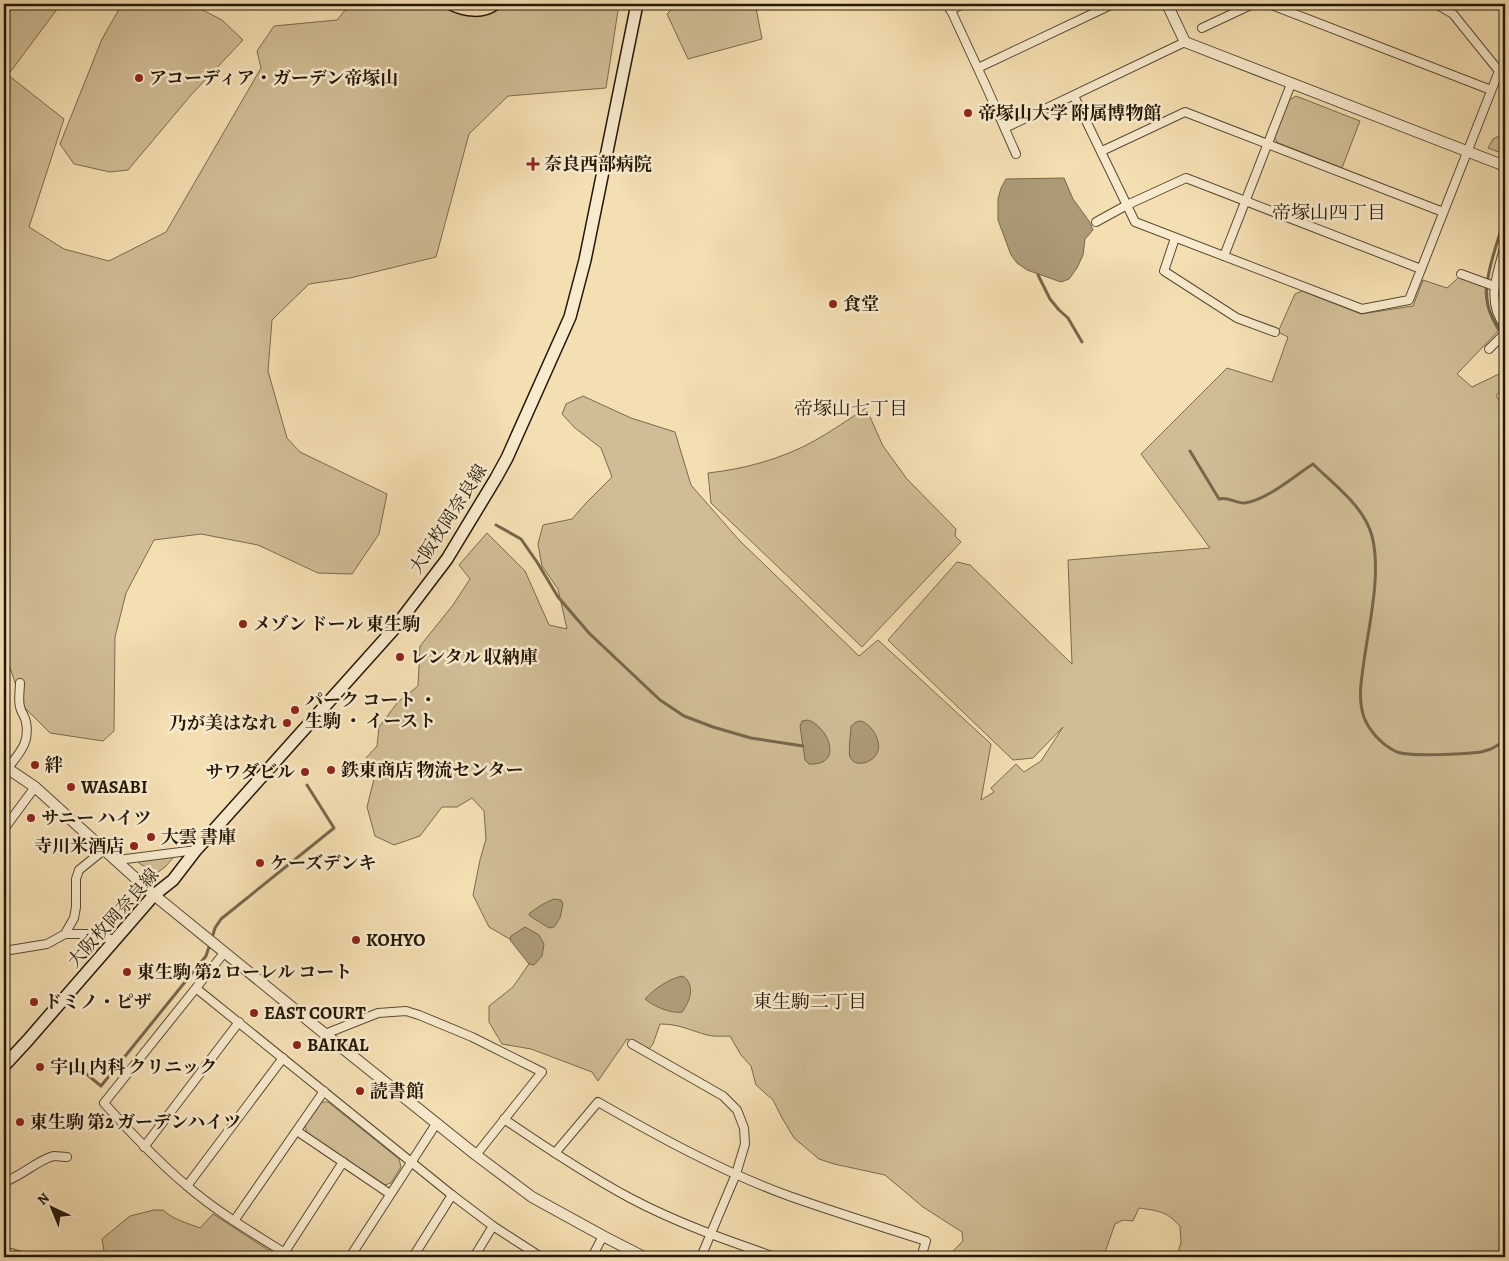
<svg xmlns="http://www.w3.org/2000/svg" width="1509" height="1261" font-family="Alegreya,'Noto Serif JP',serif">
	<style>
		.green { fill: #d0bd95; stroke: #7a6a4e }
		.water { fill: #ad9b78; stroke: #76674b }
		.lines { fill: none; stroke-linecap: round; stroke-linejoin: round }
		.stream { stroke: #76674b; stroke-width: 3 }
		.minor-casing { stroke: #574a32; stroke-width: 10 }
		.tertiary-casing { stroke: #574a32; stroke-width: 12 }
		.secondary-casing { stroke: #231808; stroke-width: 14 }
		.primary-casing { stroke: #231808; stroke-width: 15 }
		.minor { stroke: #f8eacd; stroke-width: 8 }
		.tertiary { stroke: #f8eacd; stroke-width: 10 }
		.secondary { stroke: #f8eacd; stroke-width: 11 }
		.primary { stroke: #f4dfb2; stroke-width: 12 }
		.poi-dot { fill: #8f2418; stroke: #f8eacd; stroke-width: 2 }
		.labels { text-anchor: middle; stroke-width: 5; stroke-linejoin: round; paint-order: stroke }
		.poi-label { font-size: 18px; font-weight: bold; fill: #231808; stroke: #f8eacd; text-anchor: start }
		.street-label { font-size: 18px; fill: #231808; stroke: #f8eacd }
		.neighbourhood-label { font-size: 19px; fill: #231808; stroke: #f8eacd }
	</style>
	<rect width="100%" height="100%" fill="#f4dfb2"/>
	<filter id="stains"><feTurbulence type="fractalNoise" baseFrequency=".004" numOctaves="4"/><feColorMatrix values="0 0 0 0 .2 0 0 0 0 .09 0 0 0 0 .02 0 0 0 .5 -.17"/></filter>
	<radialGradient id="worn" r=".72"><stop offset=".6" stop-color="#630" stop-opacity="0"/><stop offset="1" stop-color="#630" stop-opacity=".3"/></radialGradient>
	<g class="green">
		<polygon points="4,4 61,4 8,75 64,119 29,227 64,249 109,261 166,232 261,68 257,51 274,26 337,20 350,4 443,4 456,13 478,15 497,4 619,4 606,88 508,96 469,134 436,257 350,278 309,284 272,320 268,371 287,438 300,452 387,494 379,534 352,574 318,573 258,545 201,534 154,540 126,593 115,637 114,731 103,741 50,733 23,706 4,650"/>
		<polygon points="122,4 191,4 222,20 243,40 191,95 128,170 110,172 74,164 60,144 102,39"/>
		<polygon points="677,4 753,4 756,8 762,39 688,59 667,14"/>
		<polygon points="1296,96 1360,121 1342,168 1278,143 1274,137 1289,100"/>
		<polygon points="1499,136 1505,141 1504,154 1488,148 1493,139"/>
		<path d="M1459 277 1485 286C1485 305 1489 314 1498 331L1457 374 1472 387 1505 371V389L1496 395 1505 412V1257H1176L1181 1243 1180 1226C1166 1211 1159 1211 1139 1208L1133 1221 1123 1220 1115 1224 1104 1255 1086 1257H947L963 1241 962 1232 923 1207 885 1175 834 1164 819 1159 794 1138 781 1116 773 1100 756 1085 751 1066 741 1055 730 1036C723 1036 714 1037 707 1035 689 1030 679 1024 660 1024L653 1044 649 1049 627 1039 598 1081 592 1072 531 1049 502 1044 489 1022V1006L513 987 540 948 508 938 489 927 473 895 480 860 486 839 484 811 472 798 457 807H442L420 836 394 845 375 836 367 807 374 779 366 758 377 746 379 727 398 702 418 686 420 646 453 605 470 579 459 565 487 533 525 571 549 625 567 629 558 589 542 566 538 544 543 525 572 519 586 503 612 477 601 448 575 428 562 414 566 404 583 396 631 418 675 432 691 485 739 540 859 656 878 640 991 744 981 800 994 792 991 788 1016 764 1024 772 1041 761 1063 727 1033 758 1013 760 888 640 957 562 970 565 1072 664 1068 560 1210 548 1141 454 1227 368 1272 382 1288 337 1278 332 1295 294 1302 291 1361 314 1413 306 1423 280 1447 288Z"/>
		<path d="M866 408 883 446 907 479 956 529 955 536 961 542 862 647 711 503 708 473C744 469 782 459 814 441 832 431 849 419 866 408Z"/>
		<path d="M173 856 174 857 165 867 157 873 140 864 136 860C149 860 160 857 173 856Z"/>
		<polygon points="322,1102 328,1102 399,1159 401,1167 391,1183 385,1185 307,1133 305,1126"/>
		<path d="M154 1210H163C174 1220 187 1223 200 1228L213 1214 279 1257H105L102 1239 130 1216Z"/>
	</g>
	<g class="water">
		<polygon points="1064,178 1073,199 1089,221 1093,230 1085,239 1083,255 1077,268 1069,279 1061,282 1027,270 1017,263 1011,255 998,220 998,199 1001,188 1006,179"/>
		<path d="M808 720C829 727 844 766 809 764L805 760 800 726 802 721Z"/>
		<path d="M860 721C872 723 884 744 876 755 871 763 855 768 850 757 848 751 851 733 851 726L856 722Z"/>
		<polygon points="554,899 561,900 563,904 560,918 554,927 549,928 530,916 529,914 531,912 543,904"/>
		<polygon points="525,927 539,935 544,944 542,956 534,965 529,964 510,940 511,936"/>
		<path d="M683 976C696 986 690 1001 682 1012 671 1014 653 1006 645 999 654 989 670 978 683 976Z"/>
	</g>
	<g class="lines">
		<g class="stream">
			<polyline points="1038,275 1050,299 1059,310 1068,318 1082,342"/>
			<path d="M1502 333C1496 325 1490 315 1488 305 1482 280 1498 242 1505 217"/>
			<path d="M1190 451 1219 499C1228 496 1236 504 1245 503 1267 500 1294 476 1313 464 1334 485 1364 506 1372 536 1382 575 1368 628 1363 668 1361 682 1359 696 1362 710 1365 727 1381 745 1397 752 1412 757 1463 754 1481 752L1491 749 1505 741"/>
			<polyline points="496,525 521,539 537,562 558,597 589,633 660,700 684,716 713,727 751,738 803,746"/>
			<polyline points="212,938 215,928 221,919 334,828 307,785"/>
			<polyline points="73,1063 101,1086 206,956 210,944"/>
		</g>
		<g class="minor-casing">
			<g id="minor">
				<polyline points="948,4 986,86 1016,154"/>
				<polyline points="1269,4 1491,90"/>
				<polyline points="950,10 964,4"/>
				<polyline points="1202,28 1253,4"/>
				<polyline points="978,68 1113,4"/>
				<polyline points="1074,96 1135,222 1362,309 1409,300 1499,71 1453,14 1436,4"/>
				<polyline points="1005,128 1185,42"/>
				<polyline points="1102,151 1185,112 1443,212"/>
				<polyline points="1096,222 1127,205 1186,178 1421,269"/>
				<polyline points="1175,238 1164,271 1237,318 1275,332"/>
				<path d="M1505 245C1498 272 1485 301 1505 326"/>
				<polyline points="1224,256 1291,84"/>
				<polyline points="1461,274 1494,286"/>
				<polyline points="1489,349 1505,333"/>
				<path d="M8 768C20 752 30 743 26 722 25 716 21 712 20 707 18 700 20 690 20 683"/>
				<polyline points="4,829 35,787"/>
				<polyline points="118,860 196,850"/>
				<polyline points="65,934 74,918 76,907 76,879 79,870 105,849"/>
				<polyline points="4,951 47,944 65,934 89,934 116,940"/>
				<path d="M224 953 104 1103C130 1132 156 1160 186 1185 218 1213 255 1234 291 1257"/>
				<polyline points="197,989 452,1195 493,1226 541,1257"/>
				<polyline points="325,1034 378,1013 406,1011 419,1015 472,1037 542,1072 476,1155"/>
				<polyline points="632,1044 723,1096 737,1110 744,1128 745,1144 736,1174 701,1257"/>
				<path d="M504 1119C545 1147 587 1175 630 1198 677 1223 726 1240 775 1257"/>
				<polyline points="297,1131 390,1194"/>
				<polyline points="144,1147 239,1022"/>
				<path d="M555 1153 598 1102C659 1137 723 1172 789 1196 834 1212 880 1226 926 1241L921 1257"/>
				<path d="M4 1182C20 1177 41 1158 54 1156 58 1156 63 1157 67 1157"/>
				<polyline points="187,1186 283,1058"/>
				<polyline points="234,1221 324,1091"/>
				<polyline points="4,1251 25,1257"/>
				<polyline points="284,1253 343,1162"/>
				<polyline points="350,1257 436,1124"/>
				<polyline points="413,1257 452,1195"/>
				<polyline points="474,1257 493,1226"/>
				<polyline points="592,1257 603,1236"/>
			</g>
		</g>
		<g class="tertiary-casing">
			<g id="tertiary">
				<polyline points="1167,4 1185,42 1505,166"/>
				<polyline points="4,766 35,787 154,895 325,1034 476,1155 532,1197 603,1236 644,1257"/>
			</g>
		</g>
		<g class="secondary-casing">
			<polyline id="secondary" points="4,1066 28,1040 154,895 173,880 196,850 393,630 447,559 496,478 507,458 570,317 585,260 637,4"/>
		</g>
		<g class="primary-casing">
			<path id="primary" d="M452 4C465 10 482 13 494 4"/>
		</g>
		<use href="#minor" class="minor"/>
		<use href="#tertiary" class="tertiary"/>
		<use href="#secondary" class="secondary"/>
		<use href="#primary" class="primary"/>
	</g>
	<g class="poi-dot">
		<circle cx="139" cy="78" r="5"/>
		<circle cx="968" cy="113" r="5"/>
		<path d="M530.5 156.5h5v5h5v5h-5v5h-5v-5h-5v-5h5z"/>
		<circle cx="833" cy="304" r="5"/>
		<circle cx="243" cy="624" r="5"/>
		<circle cx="400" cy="657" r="5"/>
		<circle cx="295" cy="710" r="5"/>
		<circle cx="287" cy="723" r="5"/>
		<circle cx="35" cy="765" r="5"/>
		<circle cx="331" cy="770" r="5"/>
		<circle cx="305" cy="772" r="5"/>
		<circle cx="71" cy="787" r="5"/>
		<circle cx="31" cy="818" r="5"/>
		<circle cx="151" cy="837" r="5"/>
		<circle cx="134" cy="846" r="5"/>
		<circle cx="260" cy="863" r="5"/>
		<circle cx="356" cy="940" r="5"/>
		<circle cx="127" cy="972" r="5"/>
		<circle cx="34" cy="1002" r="5"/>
		<circle cx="254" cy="1013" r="5"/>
		<circle cx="297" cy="1045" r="5"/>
		<circle cx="40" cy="1067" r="5"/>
		<circle cx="360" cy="1091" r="5"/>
		<circle cx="20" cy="1122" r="5"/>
	</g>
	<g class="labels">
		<g class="poi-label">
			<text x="149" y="84">アコーディア・ガーデン帝塚山</text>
			<text x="978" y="119">帝塚山大学 附属博物館</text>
			<text x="544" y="170">奈良西部病院</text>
			<text x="843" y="310">食堂</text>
			<text x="253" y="630">メゾン ドール 東生駒</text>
			<text x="410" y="663">レンタル 収納庫</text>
			<text x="305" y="706">パーク コート ・<tspan x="305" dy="21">生駒 ・ イースト</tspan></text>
			<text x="277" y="729" text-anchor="end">乃が美はなれ</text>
			<text x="45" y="771">絆</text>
			<text x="341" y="776">鉄東商店 物流センター</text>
			<text x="295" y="778" text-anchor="end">サワダビル</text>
			<text x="81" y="793">WASABI</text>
			<text x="41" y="824">サニー ハイツ</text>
			<text x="161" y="843">大雲 書庫</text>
			<text x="124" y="852" text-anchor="end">寺川米酒店</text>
			<text x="270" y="869">ケーズデンキ</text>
			<text x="366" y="946">KOHYO</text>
			<text x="137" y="978">東生駒 第2 ローレル コート</text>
			<text x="44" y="1008">ドミノ・ピザ</text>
			<text x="264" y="1019">EAST COURT</text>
			<text x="307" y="1051">BAIKAL</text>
			<text x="50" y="1073">宇山 内科 クリニック</text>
			<text x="370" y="1097">読書館</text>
			<text x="30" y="1128">東生駒 第2 ガーデンハイツ</text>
		</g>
		<g class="street-label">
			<text transform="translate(448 519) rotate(-57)" y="6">大阪枚岡奈良線</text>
			<text transform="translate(113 918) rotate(-48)" y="6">大阪枚岡奈良線</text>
		</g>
		<g class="neighbourhood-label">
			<text x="1329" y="219">帝塚山四丁目</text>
			<text x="851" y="415">帝塚山七丁目</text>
			<text x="810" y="1008">東生駒二丁目</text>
		</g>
	</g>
	<rect width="1509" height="1261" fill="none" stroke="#f4dfb2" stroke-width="20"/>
	<rect x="5" y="5" width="1499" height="1251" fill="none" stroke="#231808" stroke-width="2.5"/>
	<rect x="10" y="10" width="1489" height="1241" fill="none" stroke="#231808"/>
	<g transform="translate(52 1208) rotate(316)" stroke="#f8eacd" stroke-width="4" paint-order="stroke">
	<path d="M0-4L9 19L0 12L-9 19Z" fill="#231808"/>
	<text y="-8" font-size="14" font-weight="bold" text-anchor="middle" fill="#231808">N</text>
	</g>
	<rect width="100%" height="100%" filter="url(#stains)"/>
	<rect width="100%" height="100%" fill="url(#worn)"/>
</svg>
